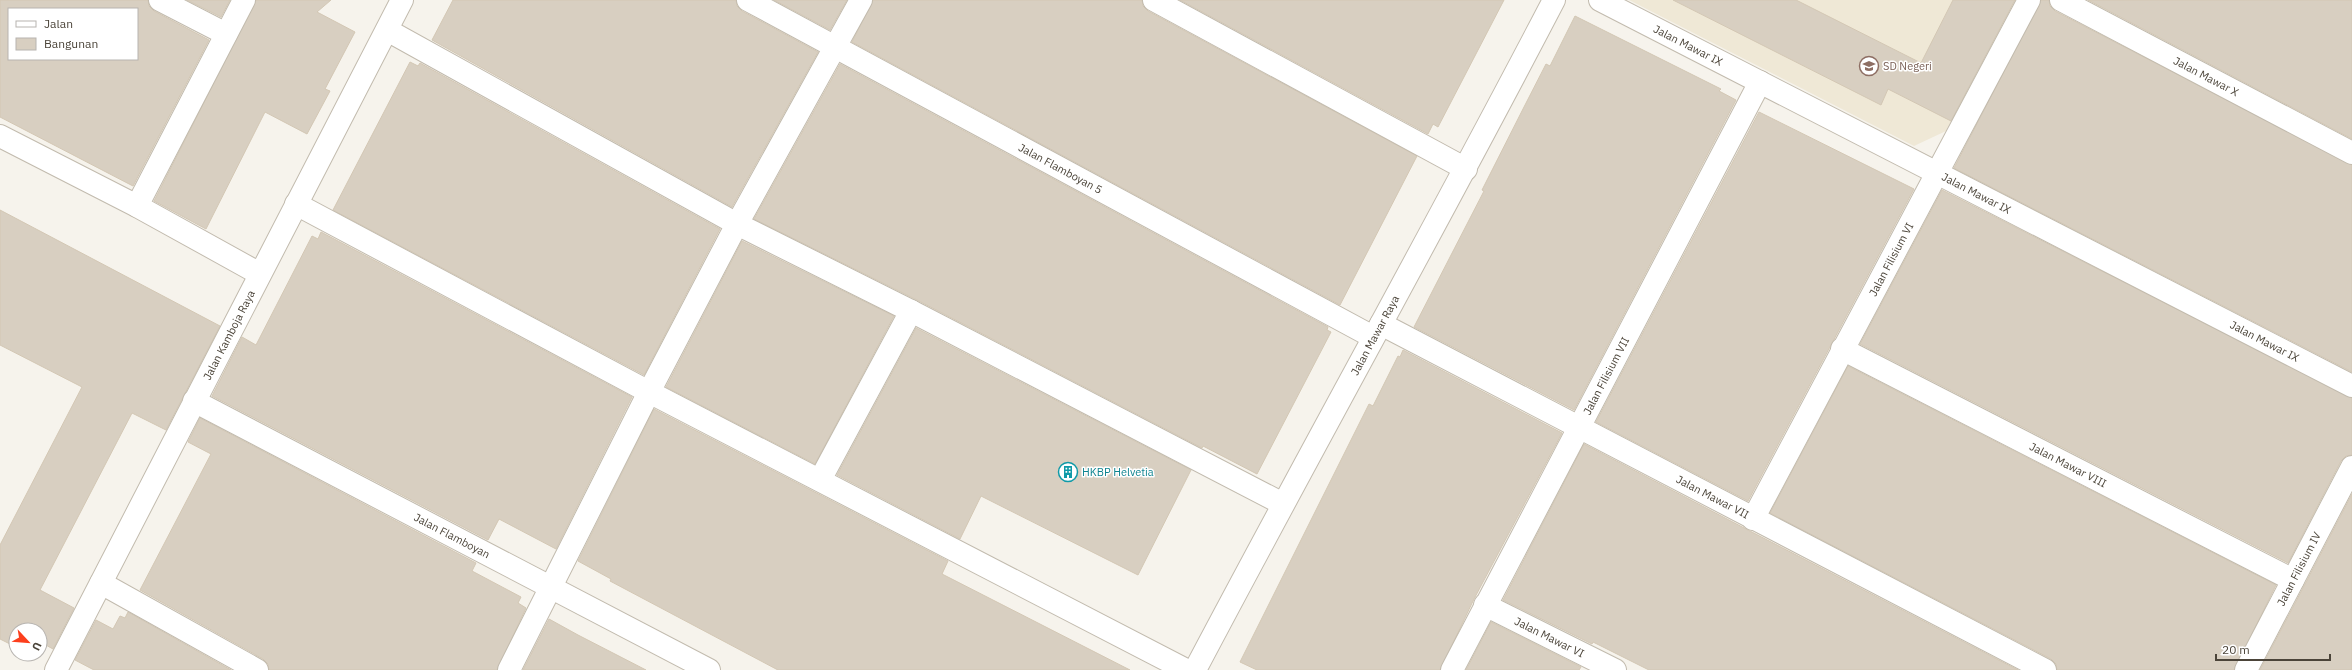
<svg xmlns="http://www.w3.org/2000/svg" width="2352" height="670" font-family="'IBM Plex Sans',sans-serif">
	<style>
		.education { fill: #efe8d6 }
		.building { fill: #d8cfc1; stroke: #d3c7b4; fill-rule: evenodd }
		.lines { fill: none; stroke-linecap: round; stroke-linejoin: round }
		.street-casing { stroke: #c2bbae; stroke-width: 24 }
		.street { stroke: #fff; stroke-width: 22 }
		.labels { text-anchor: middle; stroke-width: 3; stroke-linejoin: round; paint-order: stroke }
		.street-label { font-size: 11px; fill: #4b4439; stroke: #fff }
		.education-label { font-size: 11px; fill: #785e54; stroke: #fff; text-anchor: start }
		.culture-label { font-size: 11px; fill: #0d838f; stroke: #fff; text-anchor: start }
	</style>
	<rect width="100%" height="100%" fill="#f6f3ec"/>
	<polygon class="education" points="1629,0 2014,0 1946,131 1914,146"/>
	<g class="building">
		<path d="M0 0H148L149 6 154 11 209 40 133 186 0 117ZM9 9H137V59H9Z"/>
		<polygon points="187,0 230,0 221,17"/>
		<polygon points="256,0 331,0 317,12 355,32 325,89 330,91 307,134 265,112 206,229 154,201"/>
		<polygon points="453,0 736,0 737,6 742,11 818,52 732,207 432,40"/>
		<polygon points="774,0 847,0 830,30"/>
		<polygon points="873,0 1142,0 1143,6 1148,11 1417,156 1340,305 852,42"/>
		<polygon points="1180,0 1504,0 1438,127 1433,124 1428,134"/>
		<polygon points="1673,0 1796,0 1921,63 1953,0 2015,0 1951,121 1888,89 1881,105"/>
		<polygon points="2041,0 2049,0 2050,6 2055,11 2352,165 2352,372 1954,168"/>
		<polygon points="2088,0 2352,0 2352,139"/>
		<polygon points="1575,16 1721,89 1719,91 1736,100 1574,410 1414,327 1484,191 1482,190 1524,107 1546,64 1550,66"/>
		<polygon points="410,62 418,66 420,63 720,229 644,375 333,210"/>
		<polygon points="840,64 1328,327 1327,330 1331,332 1257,474 1203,446 1202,448 917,300 754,219"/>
		<polygon points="1759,112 1914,189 1748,501 1596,422"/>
		<polygon points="1942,190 2352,398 2352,455 2346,456 2341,461 2288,563 1860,344"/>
		<polygon points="0,210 220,326 166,430 132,413 40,590 74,608 53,649 44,644 40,652 40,630 16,630 16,647 0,639 0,545 82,387 0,345"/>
		<polygon points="321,232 632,397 556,549 499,519 488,540 212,396 242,337 256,345 312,236 318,239"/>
		<polygon points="742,241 894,316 815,464 666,387"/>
		<polygon points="916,328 1191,470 1138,575 981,496 960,539 837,475"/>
		<polygon points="1403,350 1562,433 1474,599 1440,670 1257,670 1240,662 1369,404 1373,406 1398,356 1400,357"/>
		<polygon points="1848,366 2276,585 2234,670 2057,670 2056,664 2051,659 1770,513"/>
		<polygon points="654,409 948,561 942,574 1130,670 778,670 610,581 611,579 578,561"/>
		<polygon points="200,418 476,563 472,571 521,597 518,603 526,608 497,670 269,670 268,664 263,659 140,590 211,454 188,442"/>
		<polygon points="1584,444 1748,530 2018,670 1649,670 1593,642 1592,644 1503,600"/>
		<polygon points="2352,494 2352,670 2260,670 2304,586"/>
		<polygon points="128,612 231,670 94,670 75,660 96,620 113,629 120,616 125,618"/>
		<polygon points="549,619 578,635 646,670 523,670"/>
		<polygon points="1491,622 1581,667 1579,670 1466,670"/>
	</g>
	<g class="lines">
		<g class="street-casing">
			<g id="street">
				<polyline points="160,0 226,34"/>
				<path id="s1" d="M748 0 1373 337"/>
				<polyline points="1154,0 1466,169"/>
				<path id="s2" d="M1600 0 2352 386"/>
				<path id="s3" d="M2061 0 2352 153"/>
				<polyline points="387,30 737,224 911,311 1283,504"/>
				<polyline points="0,136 137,206 260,274"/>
				<polyline points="296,204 649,392 1186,670"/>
				<polyline points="137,206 244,0"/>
				<path id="s4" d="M1381 324 2045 670"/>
				<path id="s5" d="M1842 349 2293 580"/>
				<path id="s6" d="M194 401 709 670"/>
				<polyline points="820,480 911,311"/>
				<path id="s7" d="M1753 519 2029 0"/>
				<polyline points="101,583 257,670"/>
				<path id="s8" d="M1485 605 1615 670"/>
				<path id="s9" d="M56 670 402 0"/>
				<polyline points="509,670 649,392 737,224 861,0"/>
				<path id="s10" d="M1195 670C1313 446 1437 225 1554 0"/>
				<path id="s11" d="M1452 670 1760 82"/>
				<path id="s12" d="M2246 670 2352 467"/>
			</g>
		</g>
		<use href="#street" class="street"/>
	</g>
	<defs>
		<g id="school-ring" transform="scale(1)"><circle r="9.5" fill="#fff" stroke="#8d6e63" stroke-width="1.5"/><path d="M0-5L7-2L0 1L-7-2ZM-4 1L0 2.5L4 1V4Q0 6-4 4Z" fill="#8d6e63"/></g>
		<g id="building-ring" transform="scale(1)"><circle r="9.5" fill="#fff" stroke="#0f9aa8" stroke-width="1.5"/><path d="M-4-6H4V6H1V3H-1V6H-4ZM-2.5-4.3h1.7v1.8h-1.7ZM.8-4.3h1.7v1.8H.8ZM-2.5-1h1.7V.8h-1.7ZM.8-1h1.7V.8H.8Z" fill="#0f9aa8"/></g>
	</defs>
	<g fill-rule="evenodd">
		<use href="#school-ring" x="1869" y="66"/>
		<use href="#building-ring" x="1068" y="472"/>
	</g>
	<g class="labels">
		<g class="street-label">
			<text dy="4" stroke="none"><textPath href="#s2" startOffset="99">Jalan Mawar IX</textPath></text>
			<text dy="4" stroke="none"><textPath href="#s3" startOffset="164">Jalan Mawar X</textPath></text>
			<text dy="4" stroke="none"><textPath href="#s1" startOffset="355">Jalan Flamboyan 5</textPath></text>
			<text dy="4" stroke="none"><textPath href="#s2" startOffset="423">Jalan Mawar IX</textPath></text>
			<text dy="4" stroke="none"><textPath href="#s7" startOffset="294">Jalan Filisium VI</textPath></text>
			<text dy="4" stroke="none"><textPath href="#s9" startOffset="377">Jalan Kamboja Raya</textPath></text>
			<text dy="4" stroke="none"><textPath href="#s10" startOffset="380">Jalan Mawar Raya</textPath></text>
			<text dy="4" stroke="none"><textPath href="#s2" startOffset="747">Jalan Mawar IX</textPath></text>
			<text dy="4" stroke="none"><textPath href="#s11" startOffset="332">Jalan Filisium VII</textPath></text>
			<text dy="4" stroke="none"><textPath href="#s5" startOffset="254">Jalan Mawar VIII</textPath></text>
			<text dy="4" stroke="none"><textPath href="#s4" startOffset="374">Jalan Mawar VII</textPath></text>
			<text dy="4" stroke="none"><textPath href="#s6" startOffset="291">Jalan Flamboyan</textPath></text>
			<text dy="4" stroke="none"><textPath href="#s12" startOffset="114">Jalan Filisium IV</textPath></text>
			<text dy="4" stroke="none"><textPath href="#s8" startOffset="72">Jalan Mawar VI</textPath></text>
		</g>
		<g class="education-label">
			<text x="1883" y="70">SD Negeri</text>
		</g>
		<g class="culture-label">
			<text x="1082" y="476">HKBP Helvetia</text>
		</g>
	</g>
	<rect x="8" y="8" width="130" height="52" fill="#ffffff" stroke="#b7b4b0"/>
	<rect x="16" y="21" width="20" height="6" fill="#ffffff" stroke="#b7b4b0"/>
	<text x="44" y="28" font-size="12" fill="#4b4439">Jalan</text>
	<rect x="16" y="38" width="20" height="12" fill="#d8cfc1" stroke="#b7b4b0"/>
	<text x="44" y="48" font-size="12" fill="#4b4439">Bangunan</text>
	<g transform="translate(28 642) rotate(116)"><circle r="19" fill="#ffffff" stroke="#b7b4b0"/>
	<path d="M0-3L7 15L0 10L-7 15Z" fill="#fc3f1d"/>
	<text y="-6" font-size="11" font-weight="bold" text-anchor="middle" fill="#4b4439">U</text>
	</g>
	<path d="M2216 654v6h114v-6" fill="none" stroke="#4b4439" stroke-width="2"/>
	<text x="2222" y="654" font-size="12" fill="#4b4439" stroke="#ffffff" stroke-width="3" paint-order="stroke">20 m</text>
</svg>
